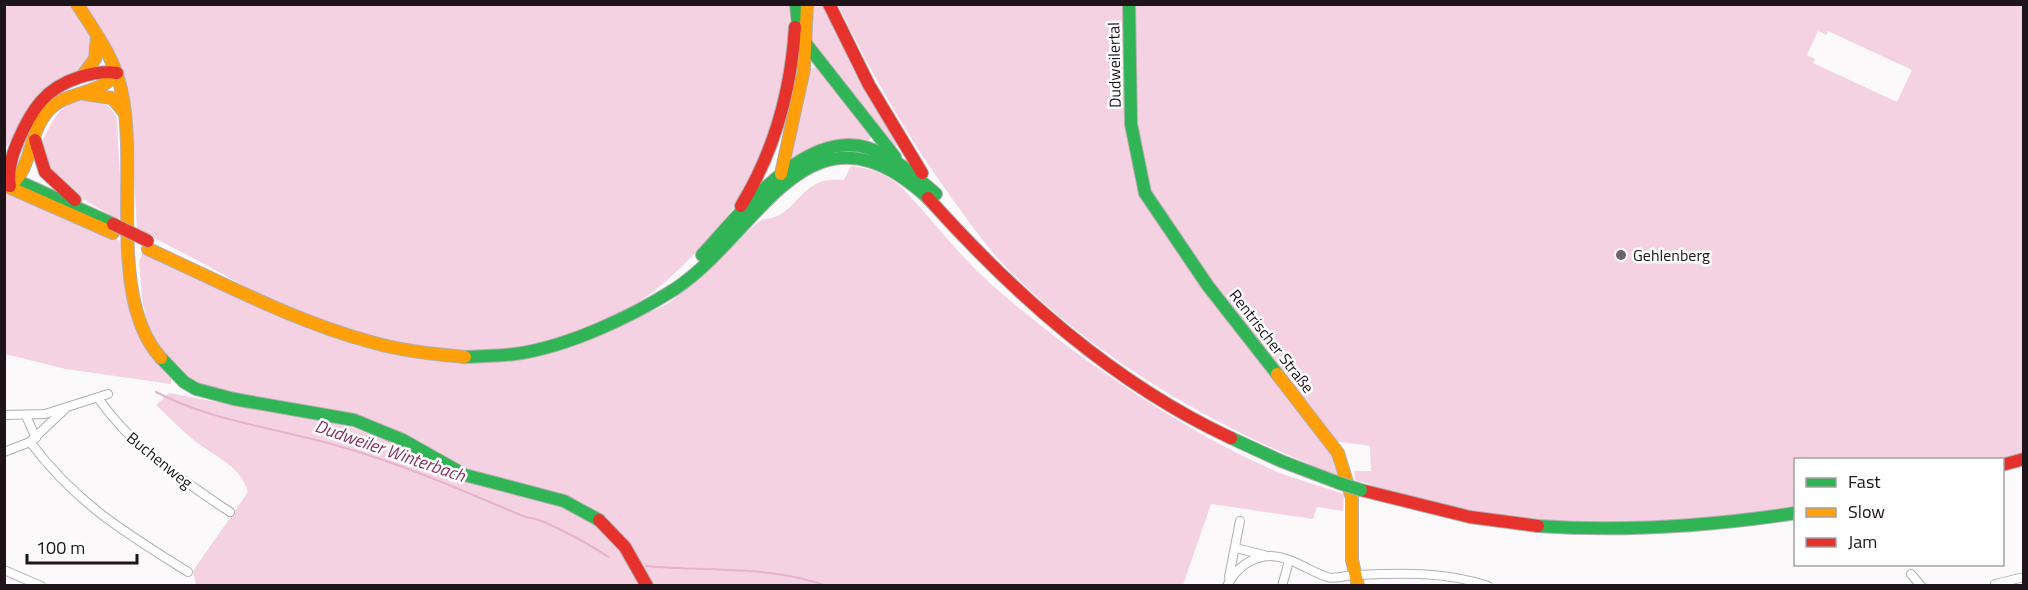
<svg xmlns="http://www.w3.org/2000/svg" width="2028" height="590" font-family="'Titillium Web',sans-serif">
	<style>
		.green { fill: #f4d2e2; fill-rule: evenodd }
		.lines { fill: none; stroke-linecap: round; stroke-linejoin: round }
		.stream { stroke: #e6b2cc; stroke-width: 2 }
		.street-casing { stroke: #b3aeb0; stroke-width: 10 }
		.fast-casing { stroke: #b3aeb0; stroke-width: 14 }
		.slow-casing { stroke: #b3aeb0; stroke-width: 14 }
		.jam-casing { stroke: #b3aeb0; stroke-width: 14 }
		.street { stroke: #fffefe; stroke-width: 8 }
		.fast { stroke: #30b455; stroke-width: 12 }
		.slow { stroke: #ff9f0a; stroke-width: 12 }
		.jam { stroke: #e5322d; stroke-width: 12 }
		.fast-bridge-casing { stroke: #b3aeb0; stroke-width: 14; stroke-linecap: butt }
		.jam-bridge-casing { stroke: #b3aeb0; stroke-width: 14; stroke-linecap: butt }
		.fast-bridge { stroke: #30b455; stroke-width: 12 }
		.jam-bridge { stroke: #e5322d; stroke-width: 12 }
		.poi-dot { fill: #6c6468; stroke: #fff; stroke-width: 2 }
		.labels { text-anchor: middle; stroke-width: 5; stroke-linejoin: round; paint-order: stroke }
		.street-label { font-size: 16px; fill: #1e1419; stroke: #fff }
		.poi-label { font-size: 16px; fill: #1e1419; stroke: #fff; text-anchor: start }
		.water-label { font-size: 18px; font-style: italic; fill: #893363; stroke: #fff }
	</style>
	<rect width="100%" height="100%" fill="#fcf9fa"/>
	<g class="green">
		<path d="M5 5H71C83 22 105 51 83 70 70 81 50 81 38 94 23 109 18 132 5 149Z"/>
		<path d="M81 5H790C790 61 782 131 753 180 731 217 675 280 638 302 576 339 497 361 425 348 369 339 311 321 261 296 251 291 243 285 233 280 202 262 169 246 137 229L130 107Z"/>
		<polygon points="811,5 824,5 853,69 898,145 894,147 812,42"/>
		<path d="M838 5H2023V454L2002 460H1796L1795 508C1688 523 1577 529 1469 512 1431 505 1392 491 1355 480L1354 471H1371L1370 446 1326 440 1335 458 1338 476C1214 427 1093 358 1000 261 983 242 968 220 953 200 908 138 871 73 838 5ZM1818 31 1826 35 1828 31 1912 70 1897 102 1813 63 1815 59 1807 55Z"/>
		<polygon points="817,67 872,136 867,142 832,140 788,159 809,69"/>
		<path d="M83 100C99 101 111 103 117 119L122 216 118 220C95 205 42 180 41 150 41 142 46 134 49 128 58 111 64 104 83 100Z"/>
		<path d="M851 166C871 168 883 173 899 185 931 217 958 255 992 285 1069 353 1181 430 1275 471 1297 480 1321 486 1344 494L1343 511 1317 507 1313 519 1211 504 1183 585H654C632 544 605 506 558 493 536 487 512 486 490 479 464 471 440 455 417 441L214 391 187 378 154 339 146 320 142 297 139 262 143 252C304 331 449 414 626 322 639 315 655 311 667 304 685 291 703 276 719 260 732 248 747 229 762 220 766 218 771 219 775 217 801 206 804 175 844 180Z"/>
		<path d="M5 192 123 242C129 297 128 338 171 378V384L66 369 5 354Z"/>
		<path d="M169 393 347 426 397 444 447 474 569 510 599 527 613 540 640 585H196L193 571 248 492C241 467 218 458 199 444 184 433 170 418 156 405Z"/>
	</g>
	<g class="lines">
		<g class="stream">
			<path d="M156 392C203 417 257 425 308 438 381 455 450 485 518 514 526 518 536 518 544 522 566 532 588 543 608 557"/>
			<path d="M646 566C706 572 771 565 827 586"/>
		</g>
		<g class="street-casing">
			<g id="street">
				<path d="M98 398C132 447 181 479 230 512"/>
				<polyline points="4,415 45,414 108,394"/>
				<polyline points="26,416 36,438"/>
				<path d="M30 442C77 504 123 531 188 572"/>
				<polyline points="4,452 30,442 64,410"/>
				<polyline points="1236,548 1264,555"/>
				<polyline points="4,570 41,586"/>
				<polyline points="1911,574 1921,586"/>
				<polyline points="1229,577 1240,521"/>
				<polyline points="1995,584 2024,577"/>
				<path d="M1227 586C1235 569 1251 556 1271 556 1292 557 1309 571 1327 577 1334 580 1346 575 1355 575 1399 573 1445 571 1488 586"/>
				<polyline points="1282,586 1289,561"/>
			</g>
		</g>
		<g class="fast-casing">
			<g id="fast">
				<polyline points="796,4 798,27 807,45 895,157"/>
				<polyline points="1129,4 1131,124 1145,193 1208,286 1277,374"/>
				<polyline points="11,178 113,224"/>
				<path d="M702 255C739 215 805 128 868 148 895 157 915 176 936 194"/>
				<path d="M465 357C482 356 499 356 515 354 567 347 631 317 675 289 761 232 808 88 928 198"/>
				<polyline points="161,358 184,382 196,389 234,399 354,420 403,440 465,475 564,501 599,520"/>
				<polyline points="1231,438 1281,461 1339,483"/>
				<path d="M1538 526C1625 532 1710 526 1796 513"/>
			</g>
		</g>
		<g class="slow-casing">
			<g id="slow">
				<path d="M77 4C95 32 116 60 122 94 138 168 107 300 161 358"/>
				<polyline points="83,75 95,59 97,37"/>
				<polyline points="85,94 112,98 124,112"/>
				<polyline points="781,174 804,69 807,4"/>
				<polyline points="4,185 113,233"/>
				<path d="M10 186C33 167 28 133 48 111 66 90 99 96 117 73"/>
				<path d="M148 249C221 282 293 321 371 342 402 351 433 354 465 357"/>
				<polyline points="1277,374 1338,453 1352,498 1352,560 1358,586"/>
			</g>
		</g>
		<g class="jam-casing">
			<g id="jam">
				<polyline points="829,4 869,85 922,173"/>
				<polyline points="35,140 45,172 75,200"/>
				<path d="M10 186C7 170 12 155 18 141 32 109 45 88 80 77 93 73 104 71 117 73"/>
				<path d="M928 198C1014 294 1113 383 1231 438"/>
				<path d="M741 206C775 150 791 92 795 27"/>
				<polyline points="2002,465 2024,459"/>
				<polyline points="1361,490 1470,517 1538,526"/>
				<polyline points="599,520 625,547 647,586"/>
			</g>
		</g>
		<use href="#street" class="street"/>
		<use href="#fast" class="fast"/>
		<use href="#slow" class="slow"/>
		<use href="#jam" class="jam"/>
		<g class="fast-bridge-casing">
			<polyline id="fast-bridge" points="1339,483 1361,490"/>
		</g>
		<g class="jam-bridge-casing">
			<polyline id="jam-bridge" points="113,224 148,241"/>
		</g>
		<use href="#fast-bridge" class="fast-bridge"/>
		<use href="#jam-bridge" class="jam-bridge"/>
	</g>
	<circle class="poi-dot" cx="1621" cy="255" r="6"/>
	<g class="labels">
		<g class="street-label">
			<text transform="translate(1114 65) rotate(-91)" y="6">Dudweilertal</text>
			<text transform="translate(1272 341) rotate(52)" y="6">Rentrischer Straße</text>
			<text transform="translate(160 460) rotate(39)" y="6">Buchenweg</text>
		</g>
		<g class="poi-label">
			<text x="1633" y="261">Gehlenberg</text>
		</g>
		<g class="water-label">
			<text transform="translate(390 451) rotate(19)" y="6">Dudweiler Winterbach</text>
		</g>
	</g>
	<rect width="2028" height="590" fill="none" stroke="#1e1419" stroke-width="12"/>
	<rect x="1794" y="458" width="210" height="108" fill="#ffffff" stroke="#a5a1a3" stroke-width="1.5"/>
	<rect x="1806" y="478" width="30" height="9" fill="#30b455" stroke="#a5a1a3" stroke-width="1.5"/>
	<text x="1848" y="488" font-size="18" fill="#1e1419">Fast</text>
	<rect x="1806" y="508" width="30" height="9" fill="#ff9f0a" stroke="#a5a1a3" stroke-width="1.5"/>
	<text x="1848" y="518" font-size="18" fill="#1e1419">Slow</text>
	<rect x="1806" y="538" width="30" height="9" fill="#e5322d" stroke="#a5a1a3" stroke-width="1.5"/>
	<text x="1848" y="548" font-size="18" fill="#1e1419">Jam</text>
	<path d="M27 554v9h110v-9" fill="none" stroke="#1e1419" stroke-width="3"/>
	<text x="36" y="554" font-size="18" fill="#1e1419" stroke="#ffffff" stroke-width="4.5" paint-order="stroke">100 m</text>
</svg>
